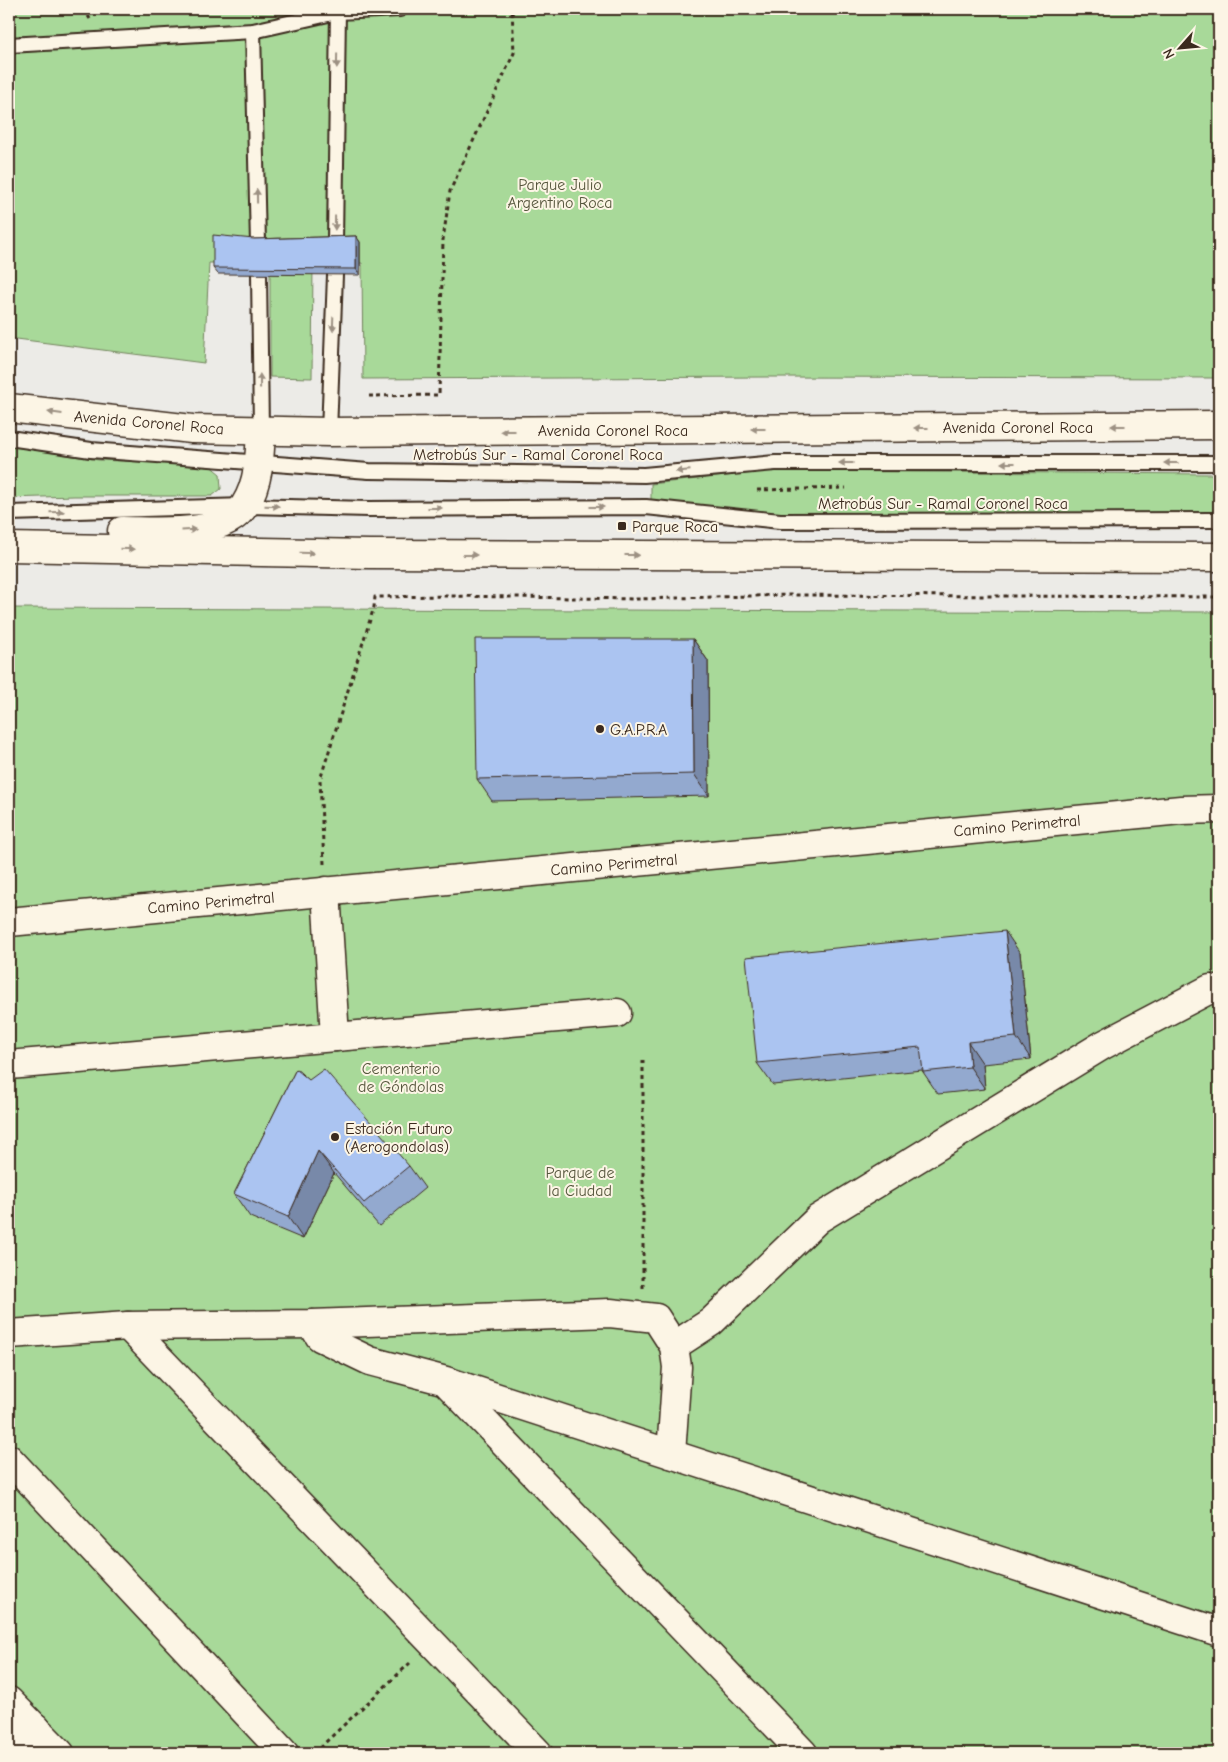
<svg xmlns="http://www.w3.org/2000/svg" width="1228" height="1762" font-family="'Comic Neue',sans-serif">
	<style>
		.green { fill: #a8d999; stroke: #72825c }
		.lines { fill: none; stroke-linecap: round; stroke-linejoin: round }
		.lane-casing { stroke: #3b2a1e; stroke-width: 18 }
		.street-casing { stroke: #3b2a1e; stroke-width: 31 }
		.secondary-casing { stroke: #3b2a1e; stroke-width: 31 }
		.path { stroke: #3b2a1e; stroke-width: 3; stroke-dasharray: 4 4; stroke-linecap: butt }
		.lane { stroke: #fcf5e5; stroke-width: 14 }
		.street { stroke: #fcf5e5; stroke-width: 28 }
		.secondary { stroke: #fcf5e5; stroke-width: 28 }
		.wall { fill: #93a9cf; stroke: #3b2a1e }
		.shaded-wall { fill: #7889a9; stroke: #3b2a1e }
		.building { fill: #abc4f1; stroke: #3b2a1e }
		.oneway { fill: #9c9082 }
		.poi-dot { fill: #3b2a1e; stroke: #fcf5e5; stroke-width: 2 }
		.labels { text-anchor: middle; stroke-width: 4; stroke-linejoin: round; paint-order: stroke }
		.park-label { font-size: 16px; fill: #56563d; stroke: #fcf5e5 }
		.street-label { font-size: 16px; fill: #3b2a1e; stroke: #fcf5e5 }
		.poi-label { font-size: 16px; fill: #3b2a1e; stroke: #fcf5e5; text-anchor: start }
	</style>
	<rect width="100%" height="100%" fill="#ecebe7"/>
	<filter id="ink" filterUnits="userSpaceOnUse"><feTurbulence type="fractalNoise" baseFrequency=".02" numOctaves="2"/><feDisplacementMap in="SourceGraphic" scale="10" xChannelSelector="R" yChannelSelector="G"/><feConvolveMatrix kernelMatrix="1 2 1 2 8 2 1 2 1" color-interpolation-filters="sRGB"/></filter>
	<g filter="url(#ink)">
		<g class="green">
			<polygon points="9,9 1219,9 1219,378 765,377 363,379 362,263 313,263 312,378 270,377 270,263 209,263 204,363 9,338"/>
			<polygon points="9,446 99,460 209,465 220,474 221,489 212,496 74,496 9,498"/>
			<polygon points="773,471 1219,474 1219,513 776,513 651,500 651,484"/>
			<polygon points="9,608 1219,612 1219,1753 9,1753"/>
		</g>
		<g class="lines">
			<g class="lane-casing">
				<g id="lane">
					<polyline points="253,31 258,244"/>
					<polyline points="9,45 253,31 337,12 400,9"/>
					<polyline points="335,242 338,9"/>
					<polyline points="259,274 261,430"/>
					<polyline points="329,432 335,275"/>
					<polyline points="9,438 91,450 369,471 446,472 644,475 775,463 1219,463"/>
					<polyline points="9,513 245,506 369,509 646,507 780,521 1219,520"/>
				</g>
			</g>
			<g class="street-casing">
				<g id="street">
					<polyline points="326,891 335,1037 617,1013"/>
					<polyline points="9,922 1181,810 1219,809"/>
					<polyline points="9,1065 335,1037"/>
					<polyline points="312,1324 320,1337 370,1361 446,1381 1219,1632"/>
					<polyline points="128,1326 538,1753"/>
					<polyline points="9,1334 128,1326 312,1324 610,1313 656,1318 674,1346 677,1367 671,1454"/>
					<polyline points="674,1346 711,1322 818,1219 1103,1045 1210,989 1219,989"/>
					<polyline points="449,1385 803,1753"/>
					<polyline points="9,1459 284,1753"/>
					<polyline points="9,1701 60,1753"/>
					<polyline points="9,1752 36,1728"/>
				</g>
			</g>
			<g class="secondary-casing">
				<g id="secondary">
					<polyline points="9,408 192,429 329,432 1219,425"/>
					<path d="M122 531C157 531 224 538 245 505 259 483 260 455 261 430"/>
					<polyline points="9,547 369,554 1219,557"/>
				</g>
			</g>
			<g class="path">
				<polyline points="84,9 90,19"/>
				<polyline points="369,396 439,395 443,240 450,191 514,53 512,9"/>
				<polyline points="757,490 846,488"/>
				<polyline points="324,864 320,780 374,607 375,597 450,596 638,599 790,595 1219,597"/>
				<polyline points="643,1288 643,1056"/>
				<polyline points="314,1753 410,1663"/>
			</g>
			<use href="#lane" class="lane"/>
			<use href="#street" class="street"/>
			<use href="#secondary" class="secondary"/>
		</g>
		<g class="wall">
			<polygon points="356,236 360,242 360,275 218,274 213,268 254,239"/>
			<polygon points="693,639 708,661 709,796 492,801 477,779"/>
			<polygon points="1020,953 1031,1059 983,1064 985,1089 938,1094 923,1072 922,1070 773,1085 757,1063"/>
			<polygon points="296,1069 409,1166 425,1188 379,1226 334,1173 303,1239 250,1217 234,1194"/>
		</g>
		<g class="shaded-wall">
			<polygon points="356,236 360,242 360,275 356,269"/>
			<polygon points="693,639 708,661 709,796 694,774"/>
			<polygon points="1005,931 1020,953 1031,1059 1016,1037"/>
			<polygon points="968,1042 983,1064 985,1089 970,1067"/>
			<polygon points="318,1151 334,1173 303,1239 288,1217"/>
		</g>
		<g class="building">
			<polygon points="213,235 254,239 356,236 356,269 213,268"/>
			<polygon points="475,639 693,639 694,774 477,779"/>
			<polygon points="1005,931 1016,1037 968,1042 970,1067 923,1072 920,1047 757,1063 746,957"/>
			<polygon points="296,1069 309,1080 324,1069 409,1166 364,1203 318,1151 288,1217 234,1194"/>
		</g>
		<defs><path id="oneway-solid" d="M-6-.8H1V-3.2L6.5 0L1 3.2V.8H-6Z" transform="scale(1.25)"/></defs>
		<g class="oneway">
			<use href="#oneway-solid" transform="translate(337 61) rotate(91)"/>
			<use href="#oneway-solid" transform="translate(257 196) rotate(-91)"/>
			<use href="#oneway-solid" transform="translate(335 223) rotate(91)"/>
			<use href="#oneway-solid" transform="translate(333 324) rotate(92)"/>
			<use href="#oneway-solid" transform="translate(260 381) rotate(-91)"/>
			<use href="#oneway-solid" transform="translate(55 413) rotate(-173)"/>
			<use href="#oneway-solid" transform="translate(1118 426) rotate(180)"/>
			<use href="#oneway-solid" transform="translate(921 428) rotate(180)"/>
			<use href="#oneway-solid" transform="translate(758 429) rotate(180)"/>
			<use href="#oneway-solid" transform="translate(508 431) rotate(180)"/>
			<use href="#oneway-solid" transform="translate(846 463) rotate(-180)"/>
			<use href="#oneway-solid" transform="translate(1008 463) rotate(-180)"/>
			<use href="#oneway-solid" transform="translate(1171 463) rotate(-180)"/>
			<use href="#oneway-solid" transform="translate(683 471) rotate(175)"/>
			<use href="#oneway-solid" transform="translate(272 506) rotate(1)"/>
			<use href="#oneway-solid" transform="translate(597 507)"/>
			<use href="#oneway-solid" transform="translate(435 508)"/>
			<use href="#oneway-solid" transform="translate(57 512) rotate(-1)"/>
			<use href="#oneway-solid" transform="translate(189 530) rotate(-3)"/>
			<use href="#oneway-solid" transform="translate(127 549) rotate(1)"/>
			<use href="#oneway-solid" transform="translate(307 553) rotate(1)"/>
			<use href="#oneway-solid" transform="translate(470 555)"/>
			<use href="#oneway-solid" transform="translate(632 555)"/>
		</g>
	</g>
	<g class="poi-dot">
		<rect x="617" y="521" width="10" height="10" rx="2.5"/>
		<circle cx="600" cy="729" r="5"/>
		<circle cx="335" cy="1137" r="5"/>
	</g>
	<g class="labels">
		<g class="park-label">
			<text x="560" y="190">Parque Julio<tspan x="560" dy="18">Argentino Roca</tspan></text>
			<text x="401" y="1074">Cementerio<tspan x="401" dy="18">de Góndolas</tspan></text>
			<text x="580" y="1178">Parque de<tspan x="580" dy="18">la Ciudad</tspan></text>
		</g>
		<g class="street-label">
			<text transform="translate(149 422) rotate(5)" y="6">Avenida Coronel Roca</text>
			<text x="1018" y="433">Avenida Coronel Roca</text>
			<text x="613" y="436">Avenida Coronel Roca</text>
			<text x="538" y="460">Metrobús Sur - Ramal Coronel Roca</text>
			<text x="943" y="509">Metrobús Sur - Ramal Coronel Roca</text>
			<text transform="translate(1017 825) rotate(-5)" y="6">Camino Perimetral</text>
			<text transform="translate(614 864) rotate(-5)" y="6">Camino Perimetral</text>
			<text transform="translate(211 902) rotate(-5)" y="6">Camino Perimetral</text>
		</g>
		<g class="poi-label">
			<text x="632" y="532">Parque Roca</text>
			<text x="610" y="735">G.A.P.R.A</text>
			<text x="345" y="1134">Estación Futuro<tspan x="345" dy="18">(Aerogondolas)</tspan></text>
		</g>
	</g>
	<rect width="1228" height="1762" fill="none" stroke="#fcf5e5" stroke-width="30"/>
	<rect x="15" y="15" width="1198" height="1732" fill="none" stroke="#3b2a1e" stroke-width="2" filter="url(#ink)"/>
	<g transform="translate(1180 48) rotate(243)" stroke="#fcf5e5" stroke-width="4" paint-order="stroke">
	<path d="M0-4L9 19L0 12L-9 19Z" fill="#3b2a1e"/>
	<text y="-8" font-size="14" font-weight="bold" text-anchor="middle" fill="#3b2a1e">N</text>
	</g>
</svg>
